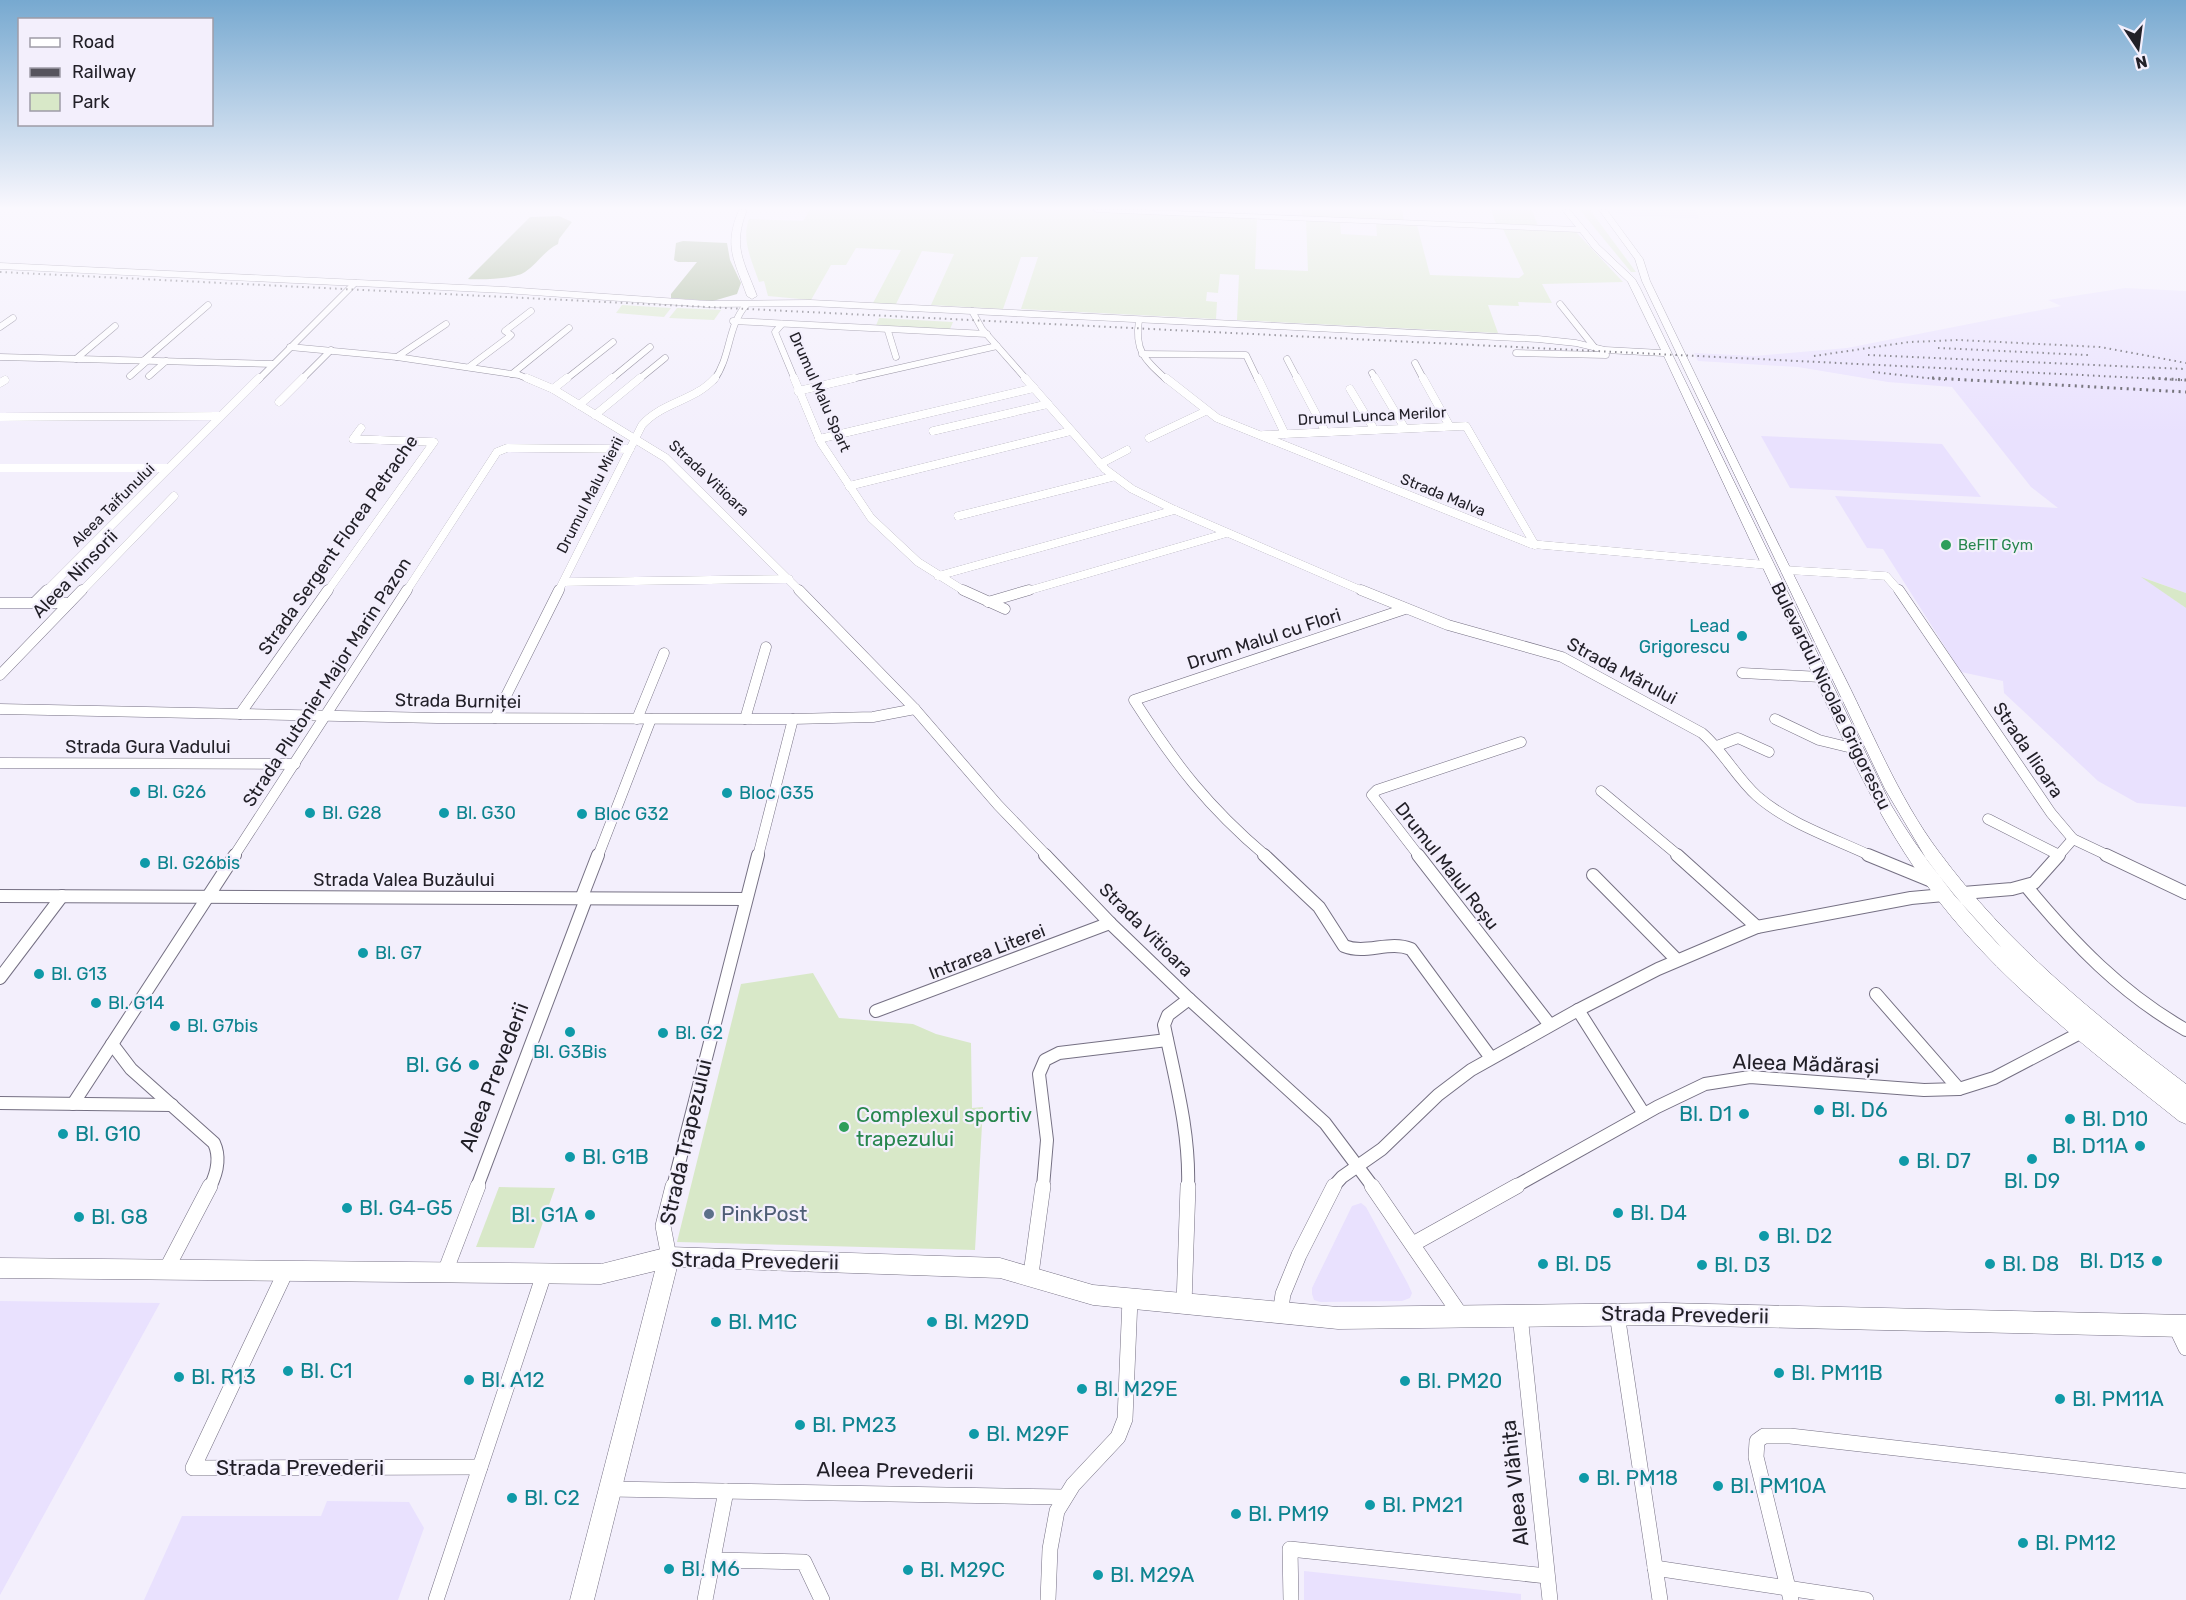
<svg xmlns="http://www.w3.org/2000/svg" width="2186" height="1600" font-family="Rubik,sans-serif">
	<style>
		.built { fill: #e9e1fe }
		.green { fill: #d8e8c8 }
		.forest { fill: #a2b590 }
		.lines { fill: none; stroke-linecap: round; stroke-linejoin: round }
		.street-far4-casing { stroke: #757083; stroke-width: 7 }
		.street-far3-casing { stroke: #757083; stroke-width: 8 }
		.street-far2-casing { stroke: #757083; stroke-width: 11 }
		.street-far1-casing { stroke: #757083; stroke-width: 14 }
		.street-casing { stroke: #757083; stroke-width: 16 }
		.secondary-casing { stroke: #757083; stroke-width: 1 }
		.street-far4 { stroke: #fff; stroke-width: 6 }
		.street-far3 { stroke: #fff; stroke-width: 8 }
		.street-far2 { stroke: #fff; stroke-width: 10 }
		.street-far1 { stroke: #fff; stroke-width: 12 }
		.street { stroke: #fff; stroke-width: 15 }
		.secondary { fill: #fff; fill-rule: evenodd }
		.rail-far1 { stroke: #56545d; stroke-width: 2; stroke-dasharray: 1.5 4; stroke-linecap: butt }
		.rail { stroke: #56545d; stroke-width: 3; stroke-dasharray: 2 4.5; stroke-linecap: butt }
		.leisure-dot { fill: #2e9e5b; stroke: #f3effc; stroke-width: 2 }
		.culture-dot { fill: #0f9aa8; stroke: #f3effc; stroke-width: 2 }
		.service-dot { fill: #5c6f8a; stroke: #f3effc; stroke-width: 2 }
		.labels { text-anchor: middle; stroke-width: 4.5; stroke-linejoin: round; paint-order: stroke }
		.far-street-label { font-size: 15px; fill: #222028; stroke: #f3effc }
		.far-leisure-label { font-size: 15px; fill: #27864d; stroke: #f3effc; text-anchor: start }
		.street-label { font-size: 18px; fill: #222028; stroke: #f3effc }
		.culture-label { font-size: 18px; fill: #0d838f; stroke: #f3effc; text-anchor: start }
		.near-street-label { font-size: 21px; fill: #222028; stroke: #f3effc }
		.near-culture-label { font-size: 21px; fill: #0d838f; stroke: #f3effc; text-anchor: start }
		.near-leisure-label { font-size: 21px; fill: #27864d; stroke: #f3effc; text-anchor: start }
		.near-service-label { font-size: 21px; fill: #4e5e75; stroke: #f3effc; text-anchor: start }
	</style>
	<rect width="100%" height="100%" fill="#f3effc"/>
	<g class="built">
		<polygon points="1617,210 1695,210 1700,219 1620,215"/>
		<polygon points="2125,288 2186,291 2186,593 2144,578 2186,608 2186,807 2137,803 2098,781 2004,693 2003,681 1961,672 1883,549 1867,548 1835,496 2058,508 2031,487 1952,387 1888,382 1798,367 1698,361 1694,353 1754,356 1847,348 2061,306 2048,300"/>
		<polygon points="1761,436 1942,444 1981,497 1790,488"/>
		<polygon points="1361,1203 1366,1207 1408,1284 1412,1293 1410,1298 1402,1301 1320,1302 1314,1300 1312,1294 1312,1288 1352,1206"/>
		<polygon points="0,1301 160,1303 0,1595"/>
		<polygon points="327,1501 409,1502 424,1528 398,1600 144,1600 182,1516 321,1516"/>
		<polygon points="1304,1571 1521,1594 1521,1600 1304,1600"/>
	</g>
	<g class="green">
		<path d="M810 210H1078L1257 218 1255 269 1308 271 1306 220 1340 221 1341 234 1377 236 1376 223 1417 225 1430 275 1519 278 1524 274 1503 229 1576 232 1623 282 1542 284 1552 303 1518 302 1519 306 1488 305 1498 333 1237 320 1239 275 1220 274 1218 293 1207 292 1206 301 1217 302 1216 319 1021 309 1038 257H1021L1003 309 931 305 954 254 922 251 896 304 873 303 901 250 856 248 846 265H831L811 300 768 296 764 281 759 282C752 261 741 240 749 219L803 221Z"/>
		<polygon points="1302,210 1402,210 1404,221 1302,216"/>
		<polygon points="1491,210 1532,210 1538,226 1496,224"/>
		<polygon points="1580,210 1590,210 1636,272 1631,272"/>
		<polygon points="622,305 671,308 664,317 616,313"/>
		<polygon points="677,308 721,310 714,320 669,318"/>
		<polygon points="879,318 953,322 950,329 875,328"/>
		<polygon points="2141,577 2186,593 2186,608"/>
		<polygon points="813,973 839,1018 913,1024 936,1034 971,1043 972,1108 983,1107 975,1250 677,1242 741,984"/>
		<polygon points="499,1187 555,1188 534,1248 476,1247"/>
	</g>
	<g class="forest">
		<path d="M559 216 572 222 559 239 558 244C544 251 538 263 525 272 515 279 481 280 468 279L530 217Z"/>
		<polygon points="683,241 727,243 730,260 741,283 737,294 713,301 671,298 671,294 697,262 678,262 674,260 676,243"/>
	</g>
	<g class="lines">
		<g class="street-far4-casing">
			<g id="street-far4">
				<polyline points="1560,304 1595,348"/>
				<polyline points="972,311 982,329 1027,380"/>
				<path d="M1139 320C1134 351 1145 360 1167 380"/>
				<polyline points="733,321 987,334"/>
				<polyline points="782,324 775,332 795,380"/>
				<polyline points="0,327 13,318"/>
				<polyline points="888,331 896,357"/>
				<polyline points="290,347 397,357 519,375 531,380"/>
				<polyline points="1516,353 1606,355"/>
				<polyline points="1142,354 1246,355 1258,380"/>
				<polyline points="0,357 273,364"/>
				<polyline points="397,357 446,324"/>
				<polyline points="76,359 115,326"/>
				<polyline points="1287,359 1298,380"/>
				<polyline points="143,361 208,305"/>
				<polyline points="1415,363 1424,380"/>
				<polyline points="469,367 509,337 511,335 505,331 531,311"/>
				<polyline points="1372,373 1376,380"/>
				<polyline points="512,374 569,328"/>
				<polyline points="130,376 147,361"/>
				<polyline points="149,376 166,361"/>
				<polyline points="258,380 355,283"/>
				<polyline points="301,380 331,350"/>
				<polyline points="565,380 613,342"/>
				<polyline points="610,380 650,347"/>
				<polyline points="638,380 665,358"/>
				<path d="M714 380C731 357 727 327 746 305"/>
				<polyline points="847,380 997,346"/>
			</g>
		</g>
		<g class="street-far3-casing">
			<g id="street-far3">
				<polyline points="527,378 553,389 666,458 801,592"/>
				<polyline points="794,378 821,443 871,518 918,562 966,592"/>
				<polyline points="1025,378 1105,469 1132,489 1175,510 1365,592"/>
				<polyline points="1166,378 1217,418 1531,544 1767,565"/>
				<polyline points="1258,378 1285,434"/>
				<polyline points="1297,378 1325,431"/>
				<polyline points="1375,378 1404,427"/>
				<polyline points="1423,378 1449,425"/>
				<polyline points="0,383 5,380"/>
				<polyline points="553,389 567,378"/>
				<polyline points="1350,389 1374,429"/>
				<polyline points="798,391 854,378"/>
				<polyline points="279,402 303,378"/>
				<polyline points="579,405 612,378"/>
				<polyline points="595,415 640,378"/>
				<polyline points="0,417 220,416"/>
				<polyline points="933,431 1048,404"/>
				<polyline points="1263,435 1466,426 1535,545"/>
				<polyline points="1149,438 1206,411"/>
				<polyline points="819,439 1034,388"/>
				<polyline points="1100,464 1127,450"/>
				<polyline points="0,468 168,468"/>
				<polyline points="849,486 1071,431"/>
				<polyline points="958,516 1112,477"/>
				<polyline points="1785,570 1886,576 1900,592"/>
				<polyline points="938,576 1175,510"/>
				<polyline points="564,582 789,579"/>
				<polyline points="45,592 259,378"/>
				<polyline points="81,592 174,496"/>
				<polyline points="327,592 434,442 353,439 361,428"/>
				<polyline points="406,592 497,452 507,448 630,449"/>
				<path d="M558 592 642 425C662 402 695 401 715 378"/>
				<polyline points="1024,592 1227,533"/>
			</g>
		</g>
		<g class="street-far2-casing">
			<g id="street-far2">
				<polyline points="799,590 915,709 998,805 1047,856"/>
				<polyline points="963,590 1005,609"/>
				<path d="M1361 590 1448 625 1562 657 1702 733C1723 751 1736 777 1757 796 1789 824 1833 838 1871 856"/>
				<polyline points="1899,590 2051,813 2073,839 2109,856"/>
				<polyline points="988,602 1029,590"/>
				<polyline points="0,603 69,603"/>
				<polyline points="34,603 47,590"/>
				<polyline points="1742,673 1821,677"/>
				<polyline points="0,675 82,590"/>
				<polyline points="0,709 437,718 793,719 873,717 915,709"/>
				<polyline points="240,714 328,590"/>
				<polyline points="495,718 559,590"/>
				<polyline points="637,719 664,653"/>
				<polyline points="745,719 766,647"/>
				<polyline points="1775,719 1819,740 1856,749"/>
				<polyline points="1717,746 1738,738 1769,752"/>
				<polyline points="0,763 295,764"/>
				<polyline points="1601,791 1679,856"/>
				<polyline points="1988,819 2059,855"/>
				<polyline points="234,856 407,590"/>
				<polyline points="598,856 651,719"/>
				<polyline points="758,856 793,719"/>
				<path d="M1266 856C1208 807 1175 764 1134 700L1405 609"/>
				<polyline points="1419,856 1372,795 1377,790 1521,742"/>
				<polyline points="2058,856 2073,839"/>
			</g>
		</g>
		<g class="street-far1-casing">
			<g id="street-far1">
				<polyline points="1045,855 1110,923 1189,999 1325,1123 1373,1187"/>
				<path d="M1264 855 1319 907 1344 946C1366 955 1389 940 1411 949L1491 1058"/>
				<polyline points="1418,855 1550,1025"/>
				<polyline points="1677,855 1757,927"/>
				<polyline points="1868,855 1934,882"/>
				<polyline points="2106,855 2186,893"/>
				<polyline points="1593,875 1677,960"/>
				<path d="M2026 886C2073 943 2121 993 2186 1030"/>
				<polyline points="1963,893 2012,889 2034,883 2059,855"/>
				<polyline points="0,896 746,899"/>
				<polyline points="581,899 598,855"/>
				<polyline points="0,978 62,896"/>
				<polyline points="1876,994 1959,1089"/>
				<polyline points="1578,1010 1644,1114"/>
				<polyline points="876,1011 1110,923"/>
				<path d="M112 1044 131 1069 214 1143C221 1158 217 1173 210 1187"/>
				<polyline points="0,1103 172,1105"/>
				<polyline points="73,1104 235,855"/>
				<polyline points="477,1187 586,899"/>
				<polyline points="673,1187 758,855"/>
				<polyline points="1043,1187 1047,1140 1039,1074 1045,1060 1059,1053 1167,1040"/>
				<path d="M1188 1187C1190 1132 1175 1079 1164 1025L1168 1015 1189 999"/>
				<polyline points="1333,1187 1342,1177 1382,1149 1438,1095 1471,1070 1578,1010 1658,969 1757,927 1911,898 1944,895"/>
				<polyline points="1514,1187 1657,1107 1705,1084 1750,1077 1924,1090 1959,1089 1994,1078 2082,1032"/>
			</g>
		</g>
		<g class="street-casing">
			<g id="street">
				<polyline points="1372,1186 1462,1317"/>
				<polyline points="1413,1244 1517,1186"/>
				<polyline points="669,1257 663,1226 673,1186"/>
				<polyline points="166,1270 210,1186"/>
				<polyline points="286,1271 193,1468 480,1467"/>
				<polyline points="445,1272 478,1186"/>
				<polyline points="1031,1274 1043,1186"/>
				<polyline points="1184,1305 1188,1186"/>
				<polyline points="1280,1314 1283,1294 1299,1255 1334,1186"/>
				<polyline points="1617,1314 1660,1600"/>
				<polyline points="1520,1315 1550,1600"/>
				<polyline points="2176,1327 2186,1348"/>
				<polyline points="610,1489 1063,1497"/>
				<polyline points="713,1560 804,1562 822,1600"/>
				<polyline points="1655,1568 1866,1600"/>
				<polyline points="436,1600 544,1274"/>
				<polyline points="705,1600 726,1491"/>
				<polyline points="1048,1600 1050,1549 1057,1511 1073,1485 1118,1437 1125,1419 1130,1299"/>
				<polyline points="1291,1600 1290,1549 1547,1576"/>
				<polyline points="1791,1600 1756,1457 1757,1441 1764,1436 1790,1436 2186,1481"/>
			</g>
		</g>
		<g class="secondary-casing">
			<g id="secondary">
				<path d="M739 210H747C732 247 744 261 757 296L752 299 747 296C735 261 723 247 739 210Z"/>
				<path d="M1093 210H1146L1576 227 1562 210H1570L1599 245 1635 279 1640 288 1891 805C1921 856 1956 899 1996 942L2001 947 1954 895 1927 860 1885 789 1642 281 1635 259 1599 210H1607L1643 259 1650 281C1712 410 1775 538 1839 666 1871 728 1897 796 1939 852 2007 944 2096 1016 2186 1084V1124L2179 1121C2090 1050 1994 978 1926 884 1896 843 1872 799 1850 754L1664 356 1605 353 1576 346 1538 342 810 306 707 307 505 293 0 269V263L505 287 707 301 810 300 1538 336 1576 340 1605 347 1661 350 1628 282 1593 249 1580 232 1097 212Z"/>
				<polygon points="669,1247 1000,1258 1093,1285 1338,1307 1665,1303 2186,1315 2186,1337 1665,1325 1338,1329 1093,1305 1000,1278 677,1267 594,1600 570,1600 655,1271 601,1284 0,1278 0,1258 601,1264"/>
			</g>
		</g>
		<use href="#street-far4" class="street-far4"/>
		<use href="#street-far3" class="street-far3"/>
		<use href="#street-far2" class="street-far2"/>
		<use href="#street-far1" class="street-far1"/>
		<use href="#street" class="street"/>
		<use href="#secondary" class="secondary"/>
		<g class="rail-far1">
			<polyline points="0,272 2182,380"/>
			<polyline points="1938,348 2088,355"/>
			<polyline points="1868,355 2185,369"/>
			<polyline points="1814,356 1909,342 1959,340 2100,347 2186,363"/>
			<polyline points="1873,372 1945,380"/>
		</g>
		<g class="rail">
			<polyline points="1932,378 2186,392"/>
			<polyline points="2152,378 2186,380"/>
		</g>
	</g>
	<linearGradient id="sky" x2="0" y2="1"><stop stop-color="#77a9d0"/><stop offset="0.48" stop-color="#faf8fe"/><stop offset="1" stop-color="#faf8fe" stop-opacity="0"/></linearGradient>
	<rect width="2186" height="434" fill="url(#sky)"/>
	<g class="leisure-dot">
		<circle cx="1946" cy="545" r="6"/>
		<circle cx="844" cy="1127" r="6"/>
	</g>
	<g class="culture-dot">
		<circle cx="1742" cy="636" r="6"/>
		<circle cx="135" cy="792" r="6"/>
		<circle cx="727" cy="793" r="6"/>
		<circle cx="310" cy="813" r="6"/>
		<circle cx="444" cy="813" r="6"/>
		<circle cx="582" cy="814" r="6"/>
		<circle cx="145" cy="863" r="6"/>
		<circle cx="363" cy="953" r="6"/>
		<circle cx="39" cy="974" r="6"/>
		<circle cx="96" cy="1003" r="6"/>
		<circle cx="175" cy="1026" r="6"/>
		<circle cx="570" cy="1032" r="6"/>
		<circle cx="663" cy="1033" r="6"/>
		<circle cx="474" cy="1065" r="6"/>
		<circle cx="1819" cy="1110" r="6"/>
		<circle cx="1744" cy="1114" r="6"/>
		<circle cx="2070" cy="1119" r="6"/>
		<circle cx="63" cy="1134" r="6"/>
		<circle cx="2140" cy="1146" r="6"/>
		<circle cx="570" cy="1157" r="6"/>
		<circle cx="2032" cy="1159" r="6"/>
		<circle cx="1904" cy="1161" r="6"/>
		<circle cx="347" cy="1208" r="6"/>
		<circle cx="1618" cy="1213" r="6"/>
		<circle cx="590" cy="1215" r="6"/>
		<circle cx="79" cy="1217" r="6"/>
		<circle cx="1764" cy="1236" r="6"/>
		<circle cx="2157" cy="1261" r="6"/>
		<circle cx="1543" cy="1264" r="6"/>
		<circle cx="1990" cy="1264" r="6"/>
		<circle cx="1702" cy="1265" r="6"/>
		<circle cx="716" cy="1322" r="6"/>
		<circle cx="932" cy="1322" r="6"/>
		<circle cx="288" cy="1371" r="6"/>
		<circle cx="1779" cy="1373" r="6"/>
		<circle cx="179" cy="1377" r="6"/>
		<circle cx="469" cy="1380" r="6"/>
		<circle cx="1405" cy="1381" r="6"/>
		<circle cx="1082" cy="1389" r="6"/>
		<circle cx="2060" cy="1399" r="6"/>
		<circle cx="800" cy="1425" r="6"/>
		<circle cx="974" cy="1434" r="6"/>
		<circle cx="1584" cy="1478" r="6"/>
		<circle cx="1718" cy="1486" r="6"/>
		<circle cx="512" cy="1498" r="6"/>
		<circle cx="1370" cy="1505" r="6"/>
		<circle cx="1236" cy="1514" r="6"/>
		<circle cx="2023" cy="1543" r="6"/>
		<circle cx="669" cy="1569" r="6"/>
		<circle cx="908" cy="1570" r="6"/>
		<circle cx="1098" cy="1575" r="6"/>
	</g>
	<circle class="service-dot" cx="709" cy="1214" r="6"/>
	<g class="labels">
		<g class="far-street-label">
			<text transform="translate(820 392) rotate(66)" y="5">Drumul Malu Spart</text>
			<text transform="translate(1372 416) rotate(-3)" y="5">Drumul Lunca Merilor</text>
			<text transform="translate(709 478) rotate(43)" y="5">Strada Vitioara</text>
			<text transform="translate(590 495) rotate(-63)" y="5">Drumul Malu Mierii</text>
			<text transform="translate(1443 495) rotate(22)" y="5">Strada Malva</text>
			<text transform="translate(113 505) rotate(-45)" y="5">Aleea Taifunului</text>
		</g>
		<g class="far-leisure-label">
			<text x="1958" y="550">BeFIT Gym</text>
		</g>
		<g class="street-label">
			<text transform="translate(338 545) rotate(-55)" y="6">Strada Sergent Florea Petrache</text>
			<text transform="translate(75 574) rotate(-46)" y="6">Aleea Ninsorii</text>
			<text transform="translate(1264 639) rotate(-18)" y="6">Drum Malul cu Flori</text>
			<text transform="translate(1622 671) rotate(28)" y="6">Strada Mărului</text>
			<text transform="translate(327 682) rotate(-57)" y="6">Strada Plutonier Major Marin Pazon</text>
			<text transform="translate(1831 696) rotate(64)" y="6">Bulevardul Nicolae Grigorescu</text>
			<text transform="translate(458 701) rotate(1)" y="6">Strada Burniței</text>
			<text x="148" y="753">Strada Gura Vadului</text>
			<text transform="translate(2028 750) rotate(56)" y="6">Strada Ilioara</text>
			<text transform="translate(1447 866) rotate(52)" y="6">Drumul Malul Roșu</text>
			<text x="404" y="886">Strada Valea Buzăului</text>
			<text transform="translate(1146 930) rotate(45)" y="6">Strada Vitioara</text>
			<text transform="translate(987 952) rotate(-21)" y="6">Intrarea Literei</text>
		</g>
		<g class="culture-label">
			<text x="1730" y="632" text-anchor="end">Lead<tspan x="1730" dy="21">Grigorescu</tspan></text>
			<text x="147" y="798">Bl. G26</text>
			<text x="739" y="799">Bloc G35</text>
			<text x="322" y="819">Bl. G28</text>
			<text x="456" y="819">Bl. G30</text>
			<text x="594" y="820">Bloc G32</text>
			<text x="157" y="869">Bl. G26bis</text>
			<text x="375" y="959">Bl. G7</text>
			<text x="51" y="980">Bl. G13</text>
			<text x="108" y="1009">Bl. G14</text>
			<text x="187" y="1032">Bl. G7bis</text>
			<text x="675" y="1039">Bl. G2</text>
			<text x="570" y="1058" text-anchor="middle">Bl. G3Bis</text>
		</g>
		<g class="near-street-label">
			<text transform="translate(1806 1064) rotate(2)" y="7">Aleea Mădărași</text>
			<text transform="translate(494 1077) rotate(-69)" y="7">Aleea Prevederii</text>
			<text transform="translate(686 1142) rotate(-77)" y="7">Strada Trapezului</text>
			<text transform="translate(755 1261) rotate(1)" y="7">Strada Prevederii</text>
			<text transform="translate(1685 1315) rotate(1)" y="7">Strada Prevederii</text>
			<text x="300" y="1475">Strada Prevederii</text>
			<text transform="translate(895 1471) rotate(1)" y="7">Aleea Prevederii</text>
			<text transform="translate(1515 1483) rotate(-96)" y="7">Aleea Vlăhița</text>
		</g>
		<g class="near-culture-label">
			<text x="462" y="1072" text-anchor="end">Bl. G6</text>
			<text x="1831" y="1117">Bl. D6</text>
			<text x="1732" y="1121" text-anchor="end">Bl. D1</text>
			<text x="2082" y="1126">Bl. D10</text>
			<text x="75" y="1141">Bl. G10</text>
			<text x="2128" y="1153" text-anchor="end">Bl. D11A</text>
			<text x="582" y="1164">Bl. G1B</text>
			<text x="1916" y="1168">Bl. D7</text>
			<text x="2032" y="1188" text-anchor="middle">Bl. D9</text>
			<text x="359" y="1215">Bl. G4-G5</text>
			<text x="1630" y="1220">Bl. D4</text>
			<text x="578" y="1222" text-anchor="end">Bl. G1A</text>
			<text x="91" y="1224">Bl. G8</text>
			<text x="1776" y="1243">Bl. D2</text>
			<text x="2145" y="1268" text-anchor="end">Bl. D13</text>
			<text x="1555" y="1271">Bl. D5</text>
			<text x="2002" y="1271">Bl. D8</text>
			<text x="1714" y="1272">Bl. D3</text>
			<text x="728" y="1329">Bl. M1C</text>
			<text x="944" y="1329">Bl. M29D</text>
			<text x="300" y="1378">Bl. C1</text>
			<text x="1791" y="1380">Bl. PM11B</text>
			<text x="191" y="1384">Bl. R13</text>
			<text x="481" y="1387">Bl. A12</text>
			<text x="1417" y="1388">Bl. PM20</text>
			<text x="1094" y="1396">Bl. M29E</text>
			<text x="2072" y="1406">Bl. PM11A</text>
			<text x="812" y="1432">Bl. PM23</text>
			<text x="986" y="1441">Bl. M29F</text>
			<text x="1596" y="1485">Bl. PM18</text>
			<text x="1730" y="1493">Bl. PM10A</text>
			<text x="524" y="1505">Bl. C2</text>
			<text x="1382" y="1512">Bl. PM21</text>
			<text x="1248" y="1521">Bl. PM19</text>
			<text x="2035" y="1550">Bl. PM12</text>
			<text x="681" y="1576">Bl. M6</text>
			<text x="920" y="1577">Bl. M29C</text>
			<text x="1110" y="1582">Bl. M29A</text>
		</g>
		<g class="near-leisure-label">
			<text x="856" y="1122">Complexul sportiv<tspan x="856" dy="24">trapezului</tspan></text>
		</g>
		<g class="near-service-label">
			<text x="721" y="1221">PinkPost</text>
		</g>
	</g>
	<rect x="18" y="18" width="195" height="108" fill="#f3effc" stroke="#9f9ca7" stroke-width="1.5"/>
	<rect x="30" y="38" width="30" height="9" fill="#ffffff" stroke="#9f9ca7" stroke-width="1.5"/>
	<text x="72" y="48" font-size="18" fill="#222028">Road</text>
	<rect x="30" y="68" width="30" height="9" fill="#56545d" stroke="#9f9ca7" stroke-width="1.5"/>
	<text x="72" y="78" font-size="18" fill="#222028">Railway</text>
	<rect x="30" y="93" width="30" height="18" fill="#d8e8c8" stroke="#9f9ca7" stroke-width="1.5"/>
	<text x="72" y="108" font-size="18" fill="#222028">Park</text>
	<g transform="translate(2138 48) rotate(167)" stroke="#f3effc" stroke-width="4.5" paint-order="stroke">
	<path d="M0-4.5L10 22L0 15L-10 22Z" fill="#222028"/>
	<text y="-9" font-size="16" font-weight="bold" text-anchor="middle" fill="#222028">N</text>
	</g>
</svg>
